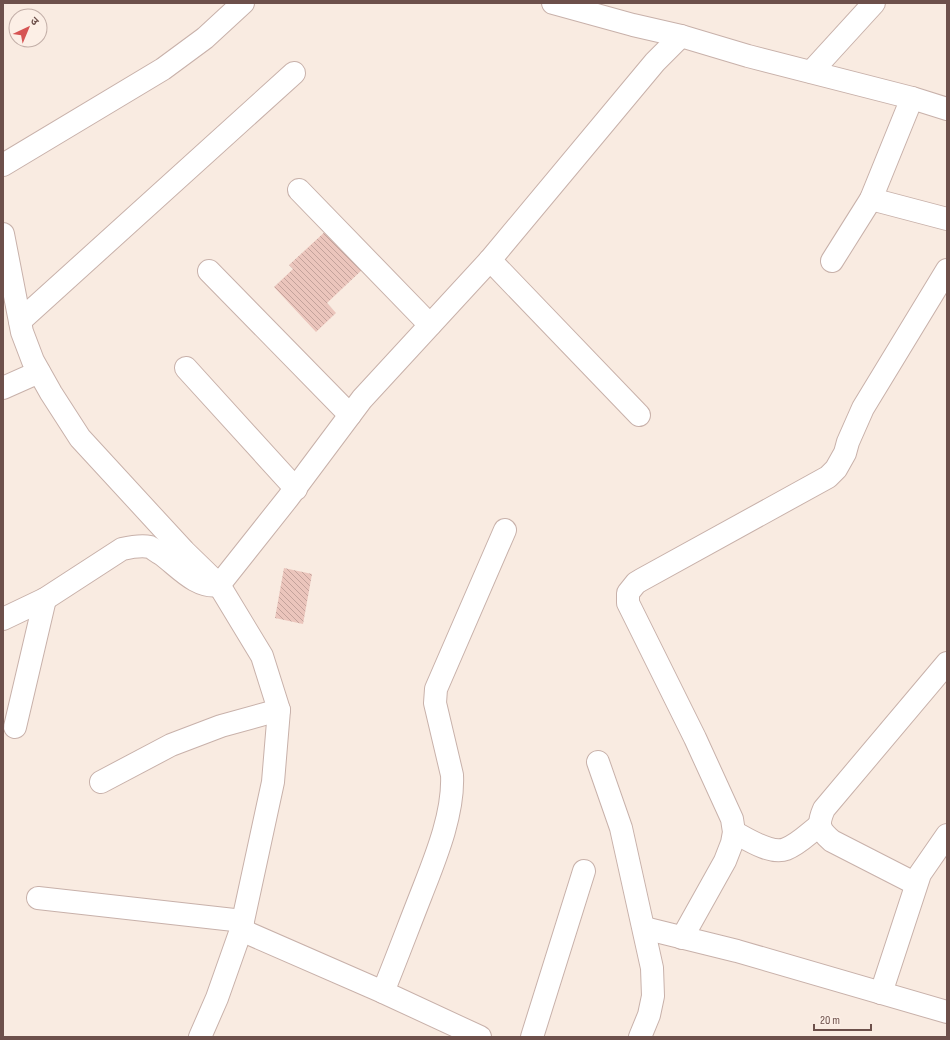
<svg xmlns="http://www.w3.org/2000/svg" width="950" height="1040" font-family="'Sofia Sans Condensed','Noto Sans Devanagari',sans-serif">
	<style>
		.building { fill: url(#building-back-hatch) }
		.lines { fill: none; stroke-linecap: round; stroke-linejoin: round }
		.minor-casing { stroke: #c8b1aa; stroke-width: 24 }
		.minor { stroke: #fff; stroke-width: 22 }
	</style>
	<defs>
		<pattern id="building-back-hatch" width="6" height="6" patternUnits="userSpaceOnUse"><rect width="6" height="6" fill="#ebc5bc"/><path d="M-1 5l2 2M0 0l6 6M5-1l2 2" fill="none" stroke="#c3a29b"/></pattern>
	</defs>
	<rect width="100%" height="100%" fill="#f9ebe1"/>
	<g class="building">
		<polygon points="328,229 364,268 327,303 336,313 316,332 274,287 293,269 289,265"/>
		<polygon points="284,568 312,574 303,624 275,618"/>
	</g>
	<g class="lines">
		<g class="minor-casing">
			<g id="minor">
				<polyline points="553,3 633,25 681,36 748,56 912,98 947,109"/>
				<polyline points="811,72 874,3"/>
				<polyline points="3,165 163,69 205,38 243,3"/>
				<polyline points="299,190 430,325"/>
				<polyline points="871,199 947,219"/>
				<polyline points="3,234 22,332 33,361 51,393 80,438 184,551 219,585 262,656 279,710 273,782 241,930 217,998 200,1037"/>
				<polyline points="490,260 639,415"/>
				<polyline points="832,261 871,199 912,98"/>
				<polyline points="209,271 350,415"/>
				<polyline points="20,321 294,73"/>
				<polyline points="186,368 296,489"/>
				<polyline points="3,388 39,372"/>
				<path d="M3 619 45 599 122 549C131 547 141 545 150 547 154 549 157 552 161 554 178 566 196 589 219 585L288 498 362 399 490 260 655 62 681 36"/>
				<polyline points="15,727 45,599"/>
				<polyline points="598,762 621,828 652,968 653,996 649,1015 640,1037"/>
				<polyline points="101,782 171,745 221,726 279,710"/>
				<path d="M734 832C747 839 771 855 786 849 799 844 809 833 820 825"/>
				<path d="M916 884 832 841C819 830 817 825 824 809L947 663"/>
				<polyline points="38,898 243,921"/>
				<polyline points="644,928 737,951 947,1012"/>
				<polyline points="241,930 383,992"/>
				<polyline points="682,938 725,861 732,843 734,832 732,819 695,738 628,603 628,593 636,583 641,580 828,477 836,469 845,453 848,442 863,408 947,270"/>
				<polyline points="881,993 920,874 947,835"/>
				<path d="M480 1037 383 992C396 960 408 928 421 895 435 859 454 814 452 775L435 703 436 689 505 530"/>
				<polyline points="532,1037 584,871"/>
			</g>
		</g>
		<use href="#minor" class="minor"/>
	</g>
	<rect width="950" height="1040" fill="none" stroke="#6d504b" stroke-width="8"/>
	<g transform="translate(28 28) rotate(44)"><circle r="19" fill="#fcefe6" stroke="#c3afa8"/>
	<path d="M0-3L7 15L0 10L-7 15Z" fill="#d65453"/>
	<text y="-6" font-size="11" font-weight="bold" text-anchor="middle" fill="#6d504b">उ</text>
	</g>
	<path d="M814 1024v6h57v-6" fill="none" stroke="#6d504b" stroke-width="2"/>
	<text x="820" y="1024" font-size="12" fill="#6d504b" stroke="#fcefe6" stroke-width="3" paint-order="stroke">20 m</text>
</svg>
